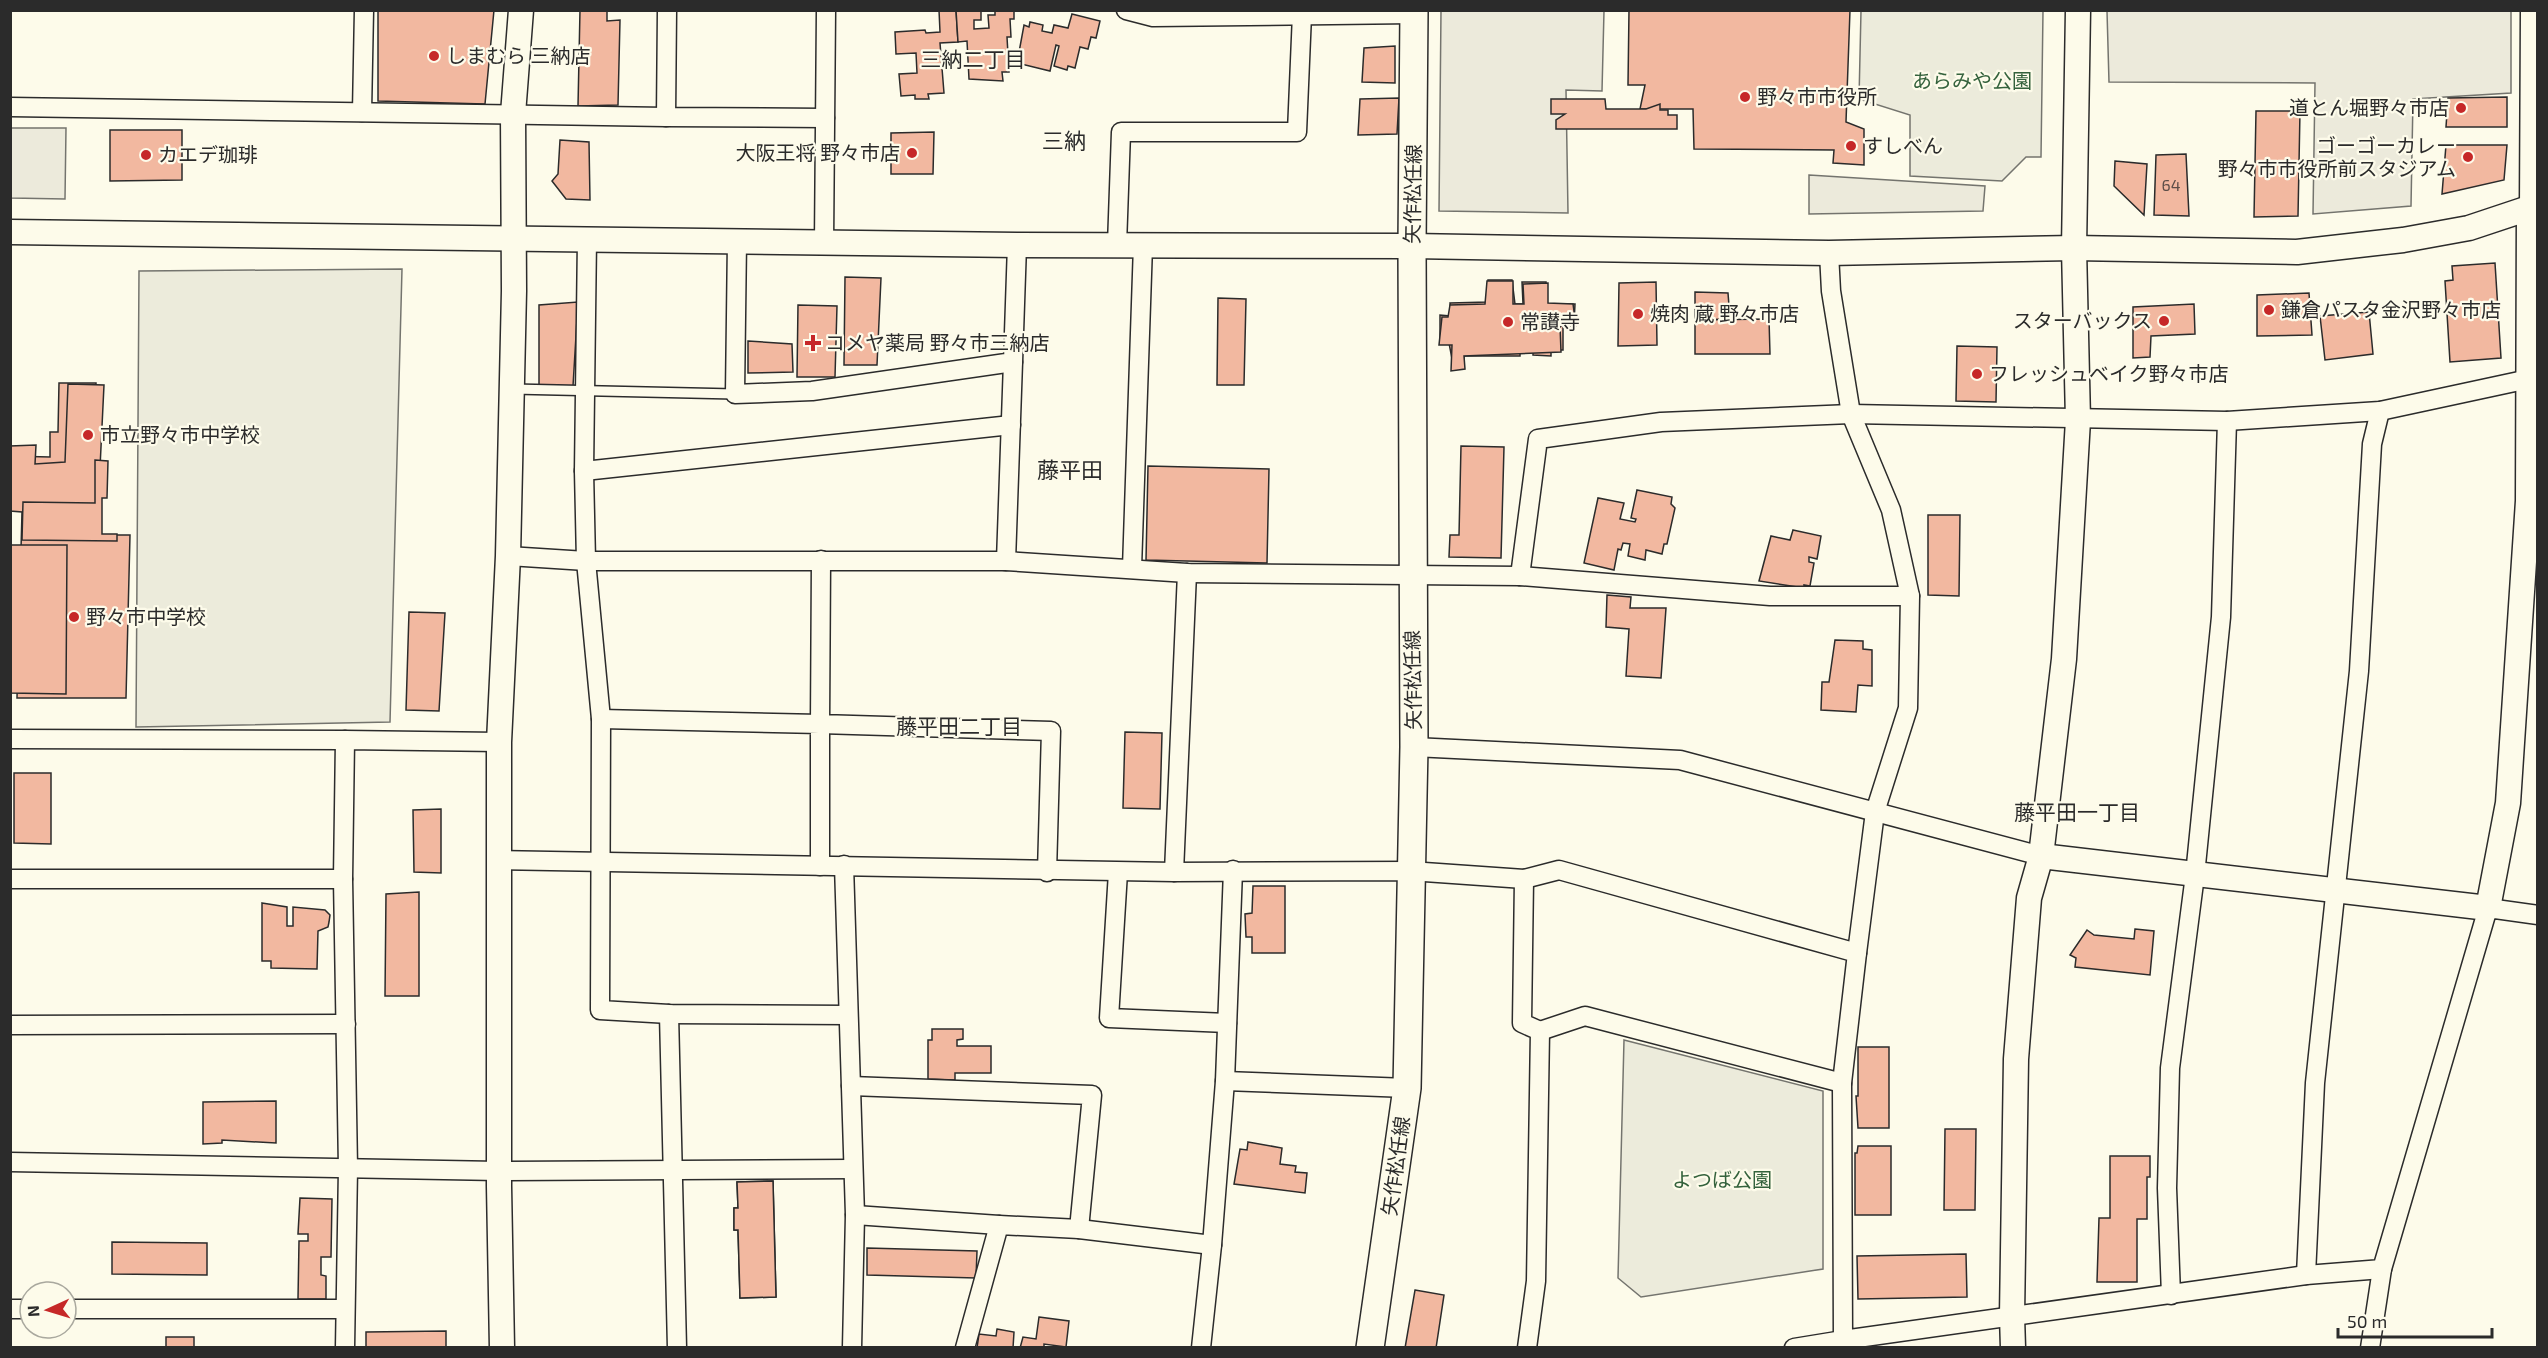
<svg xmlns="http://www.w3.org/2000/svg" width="2548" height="1358" font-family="'Exo 2','Noto Sans JP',sans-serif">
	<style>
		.green { fill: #ecebdb; stroke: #74746e; stroke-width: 1.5 }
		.parking { fill: #eceadb; stroke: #74746e; stroke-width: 1.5 }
		.building { fill: #f2b8a0; stroke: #2b2b2b; stroke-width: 1.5 }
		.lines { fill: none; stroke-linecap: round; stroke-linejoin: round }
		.service-casing { stroke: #2b2b2b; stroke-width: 12 }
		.minor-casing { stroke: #2b2b2b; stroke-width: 21 }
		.tertiary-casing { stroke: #2b2b2b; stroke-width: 27 }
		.secondary-casing { stroke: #2b2b2b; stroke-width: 30 }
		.service { stroke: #fdfbea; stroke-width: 9 }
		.minor { stroke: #fdfbea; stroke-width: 18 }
		.tertiary { stroke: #fdfbea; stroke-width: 24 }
		.secondary { stroke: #fdfbea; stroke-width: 27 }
		.poi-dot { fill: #c62828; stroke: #fdfbea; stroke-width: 2 }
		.labels { text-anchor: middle; stroke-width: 4.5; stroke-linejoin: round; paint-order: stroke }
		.number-label { font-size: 16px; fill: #5d4e48 }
		.poi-label { font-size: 20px; fill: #2b2b2b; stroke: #fdfbea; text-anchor: start }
		.park-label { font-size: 20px; fill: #34623c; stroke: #fdfbea }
		.street-label { font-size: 20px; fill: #2b2b2b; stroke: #fdfbea }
		.neighbourhood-label { font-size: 21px; fill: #2b2b2b; stroke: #fdfbea }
		.quarter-label { font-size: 22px; fill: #2b2b2b; stroke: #fdfbea }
	</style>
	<rect width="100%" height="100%" fill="#fdfbea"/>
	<g class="green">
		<polygon points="1861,11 2043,11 2041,157 2026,157 2002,181 1910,176 1910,115 1859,99"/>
		<polygon points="402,269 390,722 136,727 139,271"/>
		<polygon points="1624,1040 1823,1091 1823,1269 1641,1297 1618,1278"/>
	</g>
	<g class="parking">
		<polygon points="1441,11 1604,11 1602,91 1566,90 1568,213 1439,211"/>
		<polygon points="2107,11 2511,11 2511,93 2413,99 2411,206 2313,214 2315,83 2109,82"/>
		<polygon points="11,128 66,128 65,199 11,198"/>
		<polygon points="1809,175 1985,186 1983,211 1809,214"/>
	</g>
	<g class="building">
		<polygon points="378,10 494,10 485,104 378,101"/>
		<polygon points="580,10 607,10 607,21 620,20 618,105 578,106"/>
		<polygon points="939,10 956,10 958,42 940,43 944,93 928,94 929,99 915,99 915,95 901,96 899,74 917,73 916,53 896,54 895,32 925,30 926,33 940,32"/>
		<polygon points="956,10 981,10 981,20 974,20 974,29 989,28 988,15 995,15 995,10 1014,10 1014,19 1010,19 1011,37 1007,37 1009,72 1002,72 1003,81 969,79 967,41 958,42"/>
		<polygon points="1629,10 1850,10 1846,122 1864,129 1864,165 1833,163 1834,150 1694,149 1693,109 1640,109 1645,85 1628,85"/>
		<polygon points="1072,14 1100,21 1096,38 1091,37 1088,49 1080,47 1075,68 1068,66 1067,70 1054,66 1059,46 1056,45 1050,71 1017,63 1024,25 1029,27 1030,22 1043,25 1042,31 1052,33 1054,25 1068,28"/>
		<polygon points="1395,46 1395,83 1362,82 1364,48"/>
		<polygon points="2507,97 2507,127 2446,127 2448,98"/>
		<polygon points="1399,98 1397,134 1358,135 1360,99"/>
		<polygon points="1551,99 1605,99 1606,109 1646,109 1660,104 1660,110 1668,110 1668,115 1677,115 1677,129 1556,129 1556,120 1565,114 1551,114"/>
		<polygon points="2256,111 2300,111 2298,216 2254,217"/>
		<polygon points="110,130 182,130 182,180 110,181"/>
		<polygon points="934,132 933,174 891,174 891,133"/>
		<polygon points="560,140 589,142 590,200 566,199 552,181 558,174"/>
		<polygon points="2446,145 2507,145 2504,180 2442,194"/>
		<polygon points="2186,154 2189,216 2154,215 2156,155"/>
		<polygon points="2115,161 2147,164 2144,215 2114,186"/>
		<polygon points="2495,263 2501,358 2450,362 2445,281 2453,280 2452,266"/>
		<polygon points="845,277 881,278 877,365 844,365"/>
		<polygon points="1488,280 1512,280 1515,304 1523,304 1522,282 1546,282 1546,304 1575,304 1574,324 1563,324 1563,350 1551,350 1551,356 1533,355 1533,349 1520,350 1520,356 1464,356 1464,364 1453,364 1449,343 1440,343 1440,315 1451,316 1450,303 1488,302"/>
		<polygon points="1487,281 1513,281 1513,304 1524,304 1523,284 1548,283 1548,303 1573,304 1576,326 1560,326 1561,352 1464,356 1465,369 1451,371 1452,345 1439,345 1442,317 1448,317 1450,305 1485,304"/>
		<polygon points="1656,282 1657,345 1618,346 1619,283"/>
		<polygon points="1695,292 1728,293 1730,319 1695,320"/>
		<polygon points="2309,293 2312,335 2257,336 2257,295"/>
		<polygon points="1218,298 1246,299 1244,385 1217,385"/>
		<polygon points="578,302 573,386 539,385 539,305"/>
		<polygon points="2194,304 2195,334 2151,336 2150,357 2133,358 2133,307"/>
		<polygon points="798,305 837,306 835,377 797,377"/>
		<polygon points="2369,312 2373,354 2325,360 2320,316"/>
		<polygon points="1769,319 1770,354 1695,354 1695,320"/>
		<polygon points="748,341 792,344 793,372 748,373"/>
		<polygon points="1957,346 1997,347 1996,402 1956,401"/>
		<polygon points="59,383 96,383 95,503 10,502 10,456 50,457 50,432 58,432"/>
		<polygon points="68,384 104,385 98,509 94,535 130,535 126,698 17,698 22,512 10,511 10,446 36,445 35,464 65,462"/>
		<polygon points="1461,446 1504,447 1501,558 1449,557 1450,535 1459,535"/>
		<polygon points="95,460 108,461 107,498 102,498 102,534 117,534 117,541 22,540 23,502 95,503"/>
		<polygon points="1148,466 1269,469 1267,563 1146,560"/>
		<polygon points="1637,490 1672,497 1671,504 1675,508 1667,544 1664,544 1662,554 1646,550 1645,560 1628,556 1630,544 1623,543 1621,550 1618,549 1614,570 1584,563 1598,498 1624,503 1620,519 1635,522 1636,519 1631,518"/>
		<polygon points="1928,515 1960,515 1959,596 1928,595"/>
		<polygon points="1793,530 1821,536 1817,559 1809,557 1809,562 1814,563 1810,586 1804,585 1804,588 1759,581 1771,536 1790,540"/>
		<polygon points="10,545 67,545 66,694 10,693"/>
		<polygon points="1607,595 1631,597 1630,608 1666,608 1661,678 1626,676 1629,629 1606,627"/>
		<polygon points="409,612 445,613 439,711 406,710"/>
		<polygon points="1835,640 1863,641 1863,649 1872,650 1872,686 1858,685 1856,712 1821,710 1822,682 1829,682"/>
		<polygon points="1125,732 1162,733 1160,809 1123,808"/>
		<polygon points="14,773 51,773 51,844 14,843"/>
		<polygon points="441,809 441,873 414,872 413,810"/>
		<polygon points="1253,886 1285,886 1285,953 1252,953 1252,937 1246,937 1245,914 1252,913"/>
		<polygon points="419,892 419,996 385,996 386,894"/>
		<polygon points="262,903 287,907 287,926 293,926 293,907 325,910 330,915 329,922 328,927 318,931 317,969 271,968 271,961 262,961"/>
		<polygon points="2135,929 2154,931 2150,975 2075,967 2076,958 2070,955 2087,930 2094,935 2134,939"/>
		<polygon points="932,1029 963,1029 963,1039 957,1040 957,1046 991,1046 991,1073 955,1073 955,1080 928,1079 928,1040 932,1040"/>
		<polygon points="1858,1047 1889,1047 1889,1128 1858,1128 1856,1096 1858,1096"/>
		<polygon points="276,1101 276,1143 222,1140 222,1143 203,1144 203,1102"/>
		<polygon points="1945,1129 1976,1129 1975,1210 1944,1210"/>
		<polygon points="1248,1142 1282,1148 1280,1164 1296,1166 1295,1172 1307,1173 1305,1193 1234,1184 1240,1149 1247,1150"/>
		<polygon points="1858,1146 1891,1146 1891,1215 1855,1215 1855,1153 1857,1153"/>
		<polygon points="2110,1156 2150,1156 2150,1177 2147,1177 2147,1219 2137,1219 2137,1282 2097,1282 2099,1218 2110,1218"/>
		<polygon points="773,1181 776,1297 740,1298 738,1230 734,1230 734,1208 738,1208 737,1182"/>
		<polygon points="773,1181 776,1297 740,1298 738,1230 734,1230 734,1208 738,1208 737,1182"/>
		<polygon points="300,1198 332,1199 331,1257 321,1257 321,1275 326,1276 326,1299 298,1299 299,1241 308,1241 308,1234 298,1234"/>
		<polygon points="112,1242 207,1243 207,1275 112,1274"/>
		<polygon points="867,1248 977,1251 976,1278 867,1275"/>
		<polygon points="1966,1254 1967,1297 1858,1299 1857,1256"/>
		<polygon points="1415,1290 1444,1295 1436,1348 1405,1348"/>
		<polygon points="1039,1317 1069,1321 1066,1347 1044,1344 1044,1348 1020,1348 1023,1337 1036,1339"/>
		<polygon points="997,1329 1014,1332 1013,1348 977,1348 979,1334 996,1336"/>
		<polygon points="446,1331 446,1348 366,1348 366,1332"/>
		<rect x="166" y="1337" width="28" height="11"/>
	</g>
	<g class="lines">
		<g class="service-casing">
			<polyline id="service" points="513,389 735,394"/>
		</g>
		<g class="minor-casing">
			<g id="minor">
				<polyline points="667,10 666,117 825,118"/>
				<polyline points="1126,10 1153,17 1414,14"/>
				<polyline points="10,107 666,117"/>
				<polyline points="362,112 364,10"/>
				<polyline points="2529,208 2530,10"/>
				<polyline points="587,238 584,471 586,561 601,719 600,1010 669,1014 848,1015"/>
				<polyline points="737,240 735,394 812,391 1013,362 1017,245"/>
				<polyline points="824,243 826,10"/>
				<polyline points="1117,245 1121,132 1297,132 1302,14"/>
				<polyline points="1829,253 1831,291 1851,414 1891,510 1910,596 1908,708 1875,812 1857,953"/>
				<polyline points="584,471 1011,425"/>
				<polyline points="508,556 586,561 1006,561 1187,573 1520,576 1770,596 1910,596"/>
				<polyline points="821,560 820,724 1051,731 1047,872"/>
				<polyline points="1006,561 1013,362"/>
				<polyline points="1132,568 1143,245"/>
				<polyline points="1187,573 1174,872 1410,871 1524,879 1559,870 1857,953 1842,1083 1843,1340 2306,1275 2382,1269 2488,908 2538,915"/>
				<polyline points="1520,576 1538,439 1661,422 1851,414 2227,421 2380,411 2538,377"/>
				<polyline points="601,719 820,724 820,866"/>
				<polyline points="10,739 345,740"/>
				<polyline points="1414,747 1680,760 2041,856"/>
				<polyline points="498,860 1174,872"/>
				<polyline points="844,865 855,1215 852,1348"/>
				<polyline points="1118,872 1109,1018 1227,1023"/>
				<polyline points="10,879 343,879"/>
				<polyline points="1524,879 1522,1023 1540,1031 1536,1281 1527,1348"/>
				<polyline points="669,1014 677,1348"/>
				<polyline points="10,1025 346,1024"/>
				<polyline points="1540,1031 1585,1016 1842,1083"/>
				<polyline points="1225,1081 1407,1088"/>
				<polyline points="851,1086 1092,1095 1079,1229"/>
				<polyline points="10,1162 498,1171 853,1169"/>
				<polyline points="855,1215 999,1225"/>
				<polyline points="2306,1275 2315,1083 2359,671 2372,444 2380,411"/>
				<polyline points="2171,1295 2167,1188 2170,1068 2195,875 2221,617 2227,421"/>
				<polyline points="10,1309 30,1309"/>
				<polyline points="66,1309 345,1309"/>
				<polyline points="345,1348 348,1168 343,879 345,740 499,742"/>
				<polyline points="965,1348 999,1225 1079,1229 1212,1245 1225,1081 1233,870"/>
				<polyline points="1201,1348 1212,1245"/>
				<polyline points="1794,1348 1843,1340"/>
				<polyline points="2370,1348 2382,1269"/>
			</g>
		</g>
		<g class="tertiary-casing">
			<g id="tertiary">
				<polyline points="10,232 1017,245 1412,246 1829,253 2074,248 2297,252 2403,240 2469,228 2538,205"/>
				<polyline points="2041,856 2488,908 2508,803 2528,501 2529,208"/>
				<polyline points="502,1348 499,1186 499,742 508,556 514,291 513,114 521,10"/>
				<polyline points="2013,1348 2012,1316 2016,1059 2029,898 2041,856 2064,659 2078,420 2074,248 2078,10"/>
			</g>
		</g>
		<g class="secondary-casing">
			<polyline id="secondary" points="1370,1348 1407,1088 1414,747 1412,246 1414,10"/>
		</g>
		<use href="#service" class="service"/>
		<use href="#minor" class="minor"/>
		<use href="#tertiary" class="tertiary"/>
		<use href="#secondary" class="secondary"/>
	</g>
	<g class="poi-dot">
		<circle cx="434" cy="56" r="6"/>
		<circle cx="1745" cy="97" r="6"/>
		<circle cx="2461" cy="108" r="6"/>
		<circle cx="1851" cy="146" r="6"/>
		<circle cx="912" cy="153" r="6"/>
		<circle cx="146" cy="155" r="6"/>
		<circle cx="2468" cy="157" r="6"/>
		<circle cx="2269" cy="310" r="6"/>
		<circle cx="1638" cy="314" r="6"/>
		<circle cx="2164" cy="321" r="6"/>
		<circle cx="1508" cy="322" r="6"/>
		<path d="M810 334h6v6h6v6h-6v6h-6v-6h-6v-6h6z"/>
		<circle cx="1977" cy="374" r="6"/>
		<circle cx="88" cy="435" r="6"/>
		<circle cx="74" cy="617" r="6"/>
	</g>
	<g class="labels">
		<g class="number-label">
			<text x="2171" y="191">64</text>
		</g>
		<g class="poi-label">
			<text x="446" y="63">しまむら 三納店</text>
			<text x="1757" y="104">野々市市役所</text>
			<text x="2449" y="115" text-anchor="end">道とん堀野々市店</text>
			<text x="1863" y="153">すしべん</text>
			<text x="2456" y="153" text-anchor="end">ゴーゴーカレー<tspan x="2456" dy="23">野々市市役所前スタジアム</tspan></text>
			<text x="900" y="160" text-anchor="end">大阪王将 野々市店</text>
			<text x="158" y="162">カエデ珈琲</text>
			<text x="2281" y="317">鎌倉パスタ金沢野々市店</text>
			<text x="1650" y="321">焼肉 蔵 野々市店</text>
			<text x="2152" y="328" text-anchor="end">スターバックス</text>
			<text x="1520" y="329">常讃寺</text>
			<text x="825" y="350">コメヤ薬局 野々市三納店</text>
			<text x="1989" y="381">フレッシュベイク野々市店</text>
			<text x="100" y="442">市立野々市中学校</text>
			<text x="86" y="624">野々市中学校</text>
		</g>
		<g class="park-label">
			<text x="1972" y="88">あらみや公園</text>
			<text x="1722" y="1187">よつば公園</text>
		</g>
		<g class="street-label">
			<text transform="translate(1413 194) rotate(-89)" y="7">矢作松任線</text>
			<text transform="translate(1413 680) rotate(-91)" y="7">矢作松任線</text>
			<text transform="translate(1396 1166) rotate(-82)" y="7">矢作松任線</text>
		</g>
		<g class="neighbourhood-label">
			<text x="973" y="67">三納二丁目</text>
			<text x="959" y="734">藤平田二丁目</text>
			<text x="2077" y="820">藤平田一丁目</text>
		</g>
		<g class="quarter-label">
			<text x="1064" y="149">三納</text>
			<text x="1070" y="478">藤平田</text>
		</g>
	</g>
	<rect width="2548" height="1358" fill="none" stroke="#2b2b2b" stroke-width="24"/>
	<g transform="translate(48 1310) rotate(266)"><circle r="28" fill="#fdfbea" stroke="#a9a89e" stroke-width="1.5"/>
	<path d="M0-4.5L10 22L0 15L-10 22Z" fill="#c62828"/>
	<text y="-9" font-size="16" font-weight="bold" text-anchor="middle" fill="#2b2b2b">N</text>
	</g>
	<path d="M2338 1328v9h154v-9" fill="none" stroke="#2b2b2b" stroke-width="3"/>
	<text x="2347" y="1328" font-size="18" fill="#2b2b2b" stroke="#fdfbea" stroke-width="4.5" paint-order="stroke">50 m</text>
</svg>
